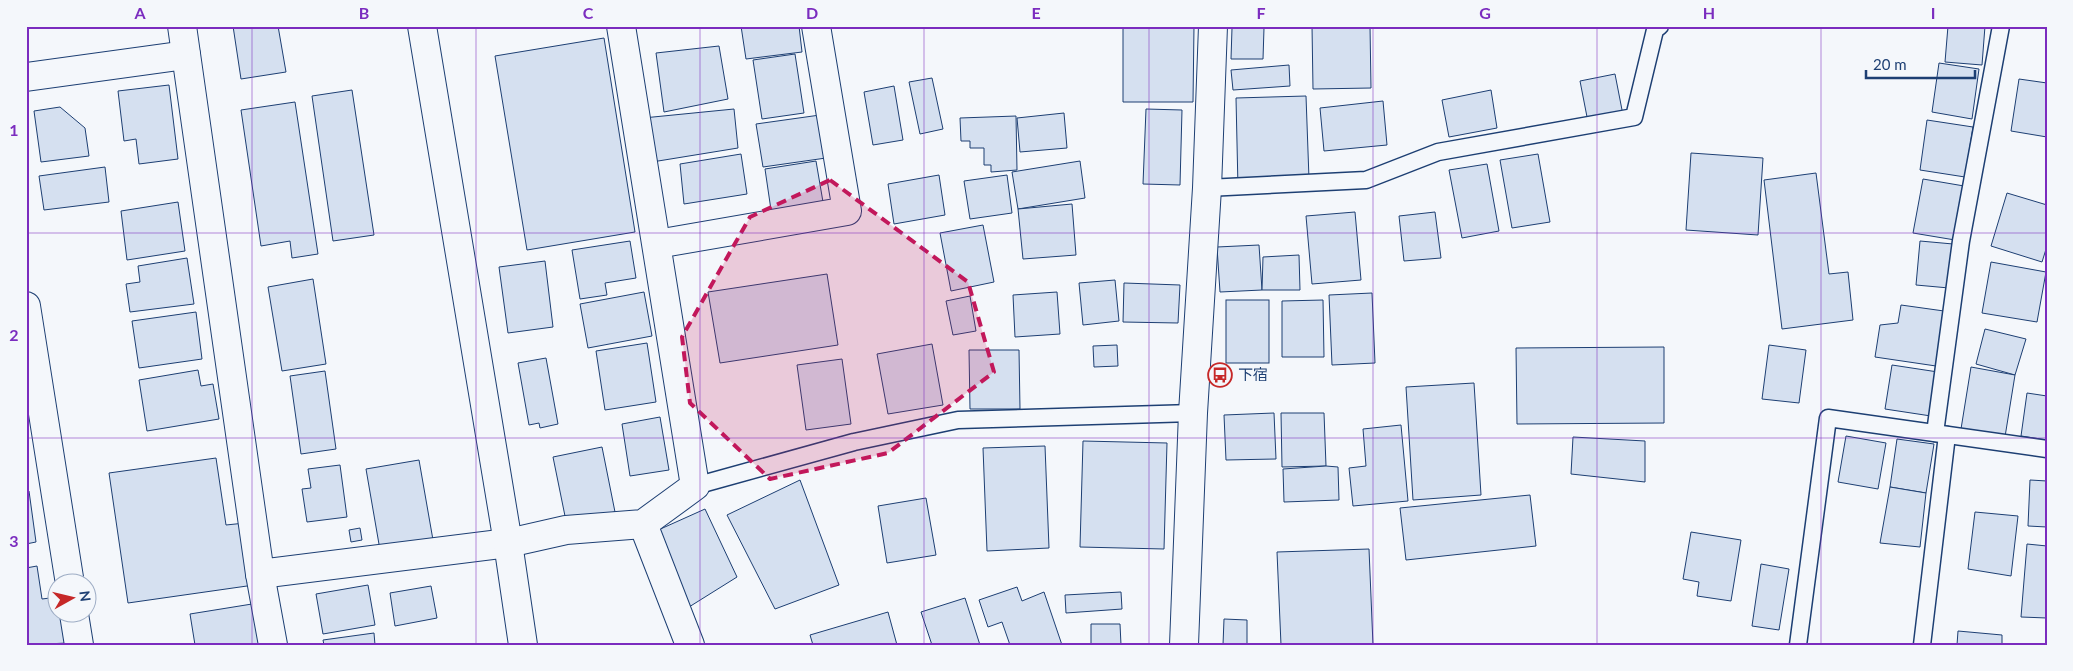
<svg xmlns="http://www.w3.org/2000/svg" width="2073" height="671" font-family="Lato,'Noto Sans JP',sans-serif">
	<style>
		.building { fill: #d5e0f0; stroke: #1d3f73 }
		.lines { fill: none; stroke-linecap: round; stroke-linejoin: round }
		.service-casing { stroke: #1d3f73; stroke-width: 19 }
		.minor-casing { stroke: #1d3f73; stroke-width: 30 }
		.tertiary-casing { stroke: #1d3f73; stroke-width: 30 }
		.service { stroke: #f4f7fb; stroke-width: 16 }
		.minor { stroke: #f4f7fb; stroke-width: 28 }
		.tertiary { stroke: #f4f7fb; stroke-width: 28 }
		.marked { fill: #c2185b; fill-opacity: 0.2; stroke: #c2185b; stroke-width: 4; stroke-dasharray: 10 6; stroke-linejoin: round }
		.grid { fill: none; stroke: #7b2cbf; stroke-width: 1; stroke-opacity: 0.55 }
		.labels { text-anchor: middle; stroke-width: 4; stroke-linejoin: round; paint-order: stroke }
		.poi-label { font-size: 15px; fill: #1d3f73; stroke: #f4f7fb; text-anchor: start }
		.neatline { fill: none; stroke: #7b2cbf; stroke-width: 2 }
		.grid-label { font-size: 16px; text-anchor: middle; font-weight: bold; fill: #7b2cbf }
	</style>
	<rect width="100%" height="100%" fill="#f4f7fb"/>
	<g class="building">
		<polygon points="233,26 278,26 286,72 241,79"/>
		<polygon points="741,26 799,26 802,52 746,59"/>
		<polygon points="1123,26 1194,26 1193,102 1123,102"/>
		<polygon points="1312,26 1370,26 1371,88 1313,89"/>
		<polygon points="1948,26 1985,26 1982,65 1945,62"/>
		<polygon points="1232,28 1264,28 1263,59 1231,59"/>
		<polygon points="604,38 635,232 527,250 495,56"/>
		<polygon points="719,46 728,99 664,112 656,53"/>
		<polygon points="795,54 804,113 762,119 753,60"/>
		<polygon points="1939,63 1979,69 1972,119 1932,112"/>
		<polygon points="1289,65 1290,86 1233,90 1231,70"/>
		<polygon points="1615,74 1623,115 1588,122 1580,81"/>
		<polygon points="932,78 943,129 920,134 909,82"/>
		<polygon points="2019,79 2047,83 2047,137 2011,131"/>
		<polygon points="169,85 178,159 139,164 136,139 124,141 118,91"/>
		<polygon points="894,86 903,140 873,145 864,92"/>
		<polygon points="352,90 374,235 333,241 312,96"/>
		<polygon points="1491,90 1497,128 1449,137 1442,100"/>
		<polygon points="1306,96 1309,179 1238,188 1236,98"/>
		<polygon points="1383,101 1387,145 1324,151 1320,108"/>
		<polygon points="295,102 318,254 292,258 290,241 261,246 241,110"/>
		<polygon points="60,107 85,128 89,156 41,162 34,111"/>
		<polygon points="734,109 738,148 652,162 643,118"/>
		<polygon points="1146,109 1182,110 1180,185 1143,184"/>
		<polygon points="1064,113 1067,148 1020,152 1017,118"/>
		<polygon points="820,115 826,158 763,167 756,124"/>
		<polygon points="1016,116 1017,170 991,172 991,165 984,165 984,148 970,148 970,141 961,141 960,118"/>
		<polygon points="1927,120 1973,127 1965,177 1920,170"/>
		<polygon points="1691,153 1763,158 1758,235 1686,230"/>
		<polygon points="741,154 747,194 684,204 680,164"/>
		<polygon points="1538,154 1550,222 1512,228 1500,160"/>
		<polygon points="816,161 823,202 771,210 765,169"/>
		<polygon points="1080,161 1085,198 1018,209 1012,172"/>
		<polygon points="1487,164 1499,231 1462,238 1449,170"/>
		<polygon points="105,167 109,202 44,210 39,176"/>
		<polygon points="1816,173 1829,274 1848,272 1853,320 1782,329 1764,180"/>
		<polygon points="939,175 945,215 894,224 888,184"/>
		<polygon points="1007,175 1012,213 970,219 964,181"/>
		<polygon points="1923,179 1970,187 1961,241 1913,233"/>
		<polygon points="2007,193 2047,205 2047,246 2042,262 1991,246"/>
		<polygon points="178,202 185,251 127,260 121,211"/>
		<polygon points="1072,204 1076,255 1023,259 1018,209"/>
		<polygon points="1355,212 1361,280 1312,284 1306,216"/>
		<polygon points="1435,212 1441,258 1404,261 1399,216"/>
		<polygon points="983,225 994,282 951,291 940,233"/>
		<polygon points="630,241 636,278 605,283 607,295 580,299 572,250"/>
		<polygon points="1920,241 1953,244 1949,288 1916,285"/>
		<polygon points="1259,245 1262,290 1220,292 1217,247"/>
		<polygon points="1299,255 1300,290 1262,290 1263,257"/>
		<polygon points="187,258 194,304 130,312 126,284 140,282 138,266"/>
		<polygon points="545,261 553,327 508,333 499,267"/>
		<polygon points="1991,262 2046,272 2037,322 1982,313"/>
		<polygon points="827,274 838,345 720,363 708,292"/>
		<polygon points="313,279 326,364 282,371 268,287"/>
		<polygon points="1115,280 1119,321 1083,325 1079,283"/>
		<polygon points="1124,283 1180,285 1178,323 1123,322"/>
		<polygon points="644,292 652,336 588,348 580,304"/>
		<polygon points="1057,292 1060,334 1015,337 1013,295"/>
		<polygon points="1372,293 1375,363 1332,365 1329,295"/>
		<polygon points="970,296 976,331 953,335 946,301"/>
		<rect x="1226" y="300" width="43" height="63"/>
		<polygon points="1323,300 1324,357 1282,357 1282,301"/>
		<polygon points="1901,305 1944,311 1936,366 1875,357 1880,325 1898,323"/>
		<polygon points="196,312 202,359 139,368 132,321"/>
		<polygon points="1985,329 2026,339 2015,375 1976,364"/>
		<polygon points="647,343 656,402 605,410 596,351"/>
		<polygon points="932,344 943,405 888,414 877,354"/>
		<polygon points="1117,345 1118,366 1094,367 1093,346"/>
		<polygon points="1769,345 1806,350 1799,403 1762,399"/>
		<polygon points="1664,347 1664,423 1517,424 1516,348"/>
		<polygon points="969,350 1019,350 1020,409 970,409"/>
		<polygon points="546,358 558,424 540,428 539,423 529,425 518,363"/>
		<polygon points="842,359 851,424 806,430 797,365"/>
		<polygon points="1892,365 1938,372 1931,416 1885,409"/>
		<polygon points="1971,367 2015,375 2004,443 1961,429"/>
		<polygon points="198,370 201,386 213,384 219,419 147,431 139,380"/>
		<polygon points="325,371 336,449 301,454 290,376"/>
		<polygon points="1474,383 1481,495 1413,500 1406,387"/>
		<polygon points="2027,393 2047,396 2047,440 2021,436"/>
		<polygon points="1274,413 1276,459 1226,460 1224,415"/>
		<polygon points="1281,413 1324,413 1326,466 1282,467"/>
		<polygon points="660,417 669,470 630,476 622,424"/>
		<polygon points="1401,425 1408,501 1353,506 1349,468 1366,466 1363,429"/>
		<polygon points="1846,436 1886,443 1878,489 1838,482"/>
		<polygon points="1573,437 1645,441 1645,482 1571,474"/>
		<polygon points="1897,439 1934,444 1926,493 1890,487"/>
		<polygon points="1083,441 1167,443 1164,549 1080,547"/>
		<polygon points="1045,446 1049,548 987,551 983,448"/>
		<polygon points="602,447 615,512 566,521 553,457"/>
		<polygon points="216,458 226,525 245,523 254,585 128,603 109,473"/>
		<polygon points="419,460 433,540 380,550 366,469"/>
		<polygon points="340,465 347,517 307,522 302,489 311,488 308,469"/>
		<polygon points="1326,466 1338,467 1339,500 1284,502 1283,469"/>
		<polygon points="800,480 839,585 775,609 727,515"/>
		<polygon points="2030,480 2047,481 2047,527 2028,526"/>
		<polygon points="1890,487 1926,493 1920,547 1880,543"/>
		<polygon points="26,491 29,491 36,542 26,544"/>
		<polygon points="1530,495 1536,546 1406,560 1400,508"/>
		<polygon points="926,498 936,555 887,563 878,506"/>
		<polygon points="705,509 737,577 689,607 656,531"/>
		<polygon points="1975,512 2018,516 2011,576 1968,569"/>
		<polygon points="360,528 362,540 351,542 349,530"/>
		<polygon points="1691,532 1741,540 1731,601 1697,596 1699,582 1683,579"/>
		<polygon points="2027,544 2047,546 2047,618 2021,617"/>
		<polygon points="1369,549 1373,645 1281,645 1277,552"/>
		<polygon points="1761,564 1789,569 1779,630 1752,626"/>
		<polygon points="37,566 42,599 58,597 58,614 62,614 67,643 26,645 26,568"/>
		<polygon points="368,585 375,625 323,634 316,594"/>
		<polygon points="431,586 437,618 395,626 390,593"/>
		<polygon points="1017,587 1022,601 1044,592 1062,645 1010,645 1002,622 988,627 979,600"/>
		<polygon points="1121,592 1122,609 1066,613 1065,595"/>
		<polygon points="965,598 980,645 932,645 921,612"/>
		<polygon points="252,604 259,645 195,645 190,614"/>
		<polygon points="888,612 897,645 813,645 810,635"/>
		<polygon points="1224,619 1247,620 1247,645 1223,645"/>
		<polygon points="1091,624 1120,624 1121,645 1091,645"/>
		<polygon points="1958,631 2002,635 2002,645 1957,645"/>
		<polygon points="374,633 375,645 324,645 323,640"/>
	</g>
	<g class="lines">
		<g class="service-casing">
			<g id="service">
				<polyline points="1207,188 1366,180 1438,152 1634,117 1655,30 1660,26"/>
				<polyline points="1935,433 1961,241 2001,26"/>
				<polyline points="695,486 854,442 958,420 1193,413"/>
				<polyline points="1798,645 1828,418 2047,449"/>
				<polyline points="1922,645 1947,435"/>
			</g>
		</g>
		<g class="minor-casing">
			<g id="minor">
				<polyline points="182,26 260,574 273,645"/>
				<polyline points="26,77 186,55"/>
				<polyline points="657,244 847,211 816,26"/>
				<polyline points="26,306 70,584"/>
				<polyline points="643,524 690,645"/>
				<polyline points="260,574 508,543 566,530 643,524 695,486 621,26"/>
				<polyline points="74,614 79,645"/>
				<polyline points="1184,645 1193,413 1207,188 1213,26"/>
			</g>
		</g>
		<g class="tertiary-casing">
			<polyline id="tertiary" points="422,26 508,543 523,645"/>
		</g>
		<use href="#service" class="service"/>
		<use href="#minor" class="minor"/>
		<use href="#tertiary" class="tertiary"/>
	</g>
	<path class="marked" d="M830 180 968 282 994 372 888 453 770 479 690 403 682 337 750 217Z"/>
	<path class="grid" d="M252 26V645M476 26V645M700 26V645M924 26V645M1149 26V645M1373 26V645M1597 26V645M1821 26V645M26 233H2047M26 438H2047"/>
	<defs>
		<g id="bus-ring" transform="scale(1.25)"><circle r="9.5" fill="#f4f7fb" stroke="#c62828" stroke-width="1.5"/><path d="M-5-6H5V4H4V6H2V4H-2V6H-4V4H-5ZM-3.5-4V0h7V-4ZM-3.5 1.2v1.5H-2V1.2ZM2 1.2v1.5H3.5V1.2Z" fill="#c62828"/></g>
	</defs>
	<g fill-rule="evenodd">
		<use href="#bus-ring" x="1220" y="375"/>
	</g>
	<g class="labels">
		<g class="poi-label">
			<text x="1238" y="380">下宿</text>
		</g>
	</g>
	<rect width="2073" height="671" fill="none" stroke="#f4f7fb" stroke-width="55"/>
	<g transform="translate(72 598) rotate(82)"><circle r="24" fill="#f4f7fb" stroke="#9eadc5"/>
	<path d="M0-4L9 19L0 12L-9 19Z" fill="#c62828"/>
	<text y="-8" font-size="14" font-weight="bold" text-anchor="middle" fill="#1d3f73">N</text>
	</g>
	<path d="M1866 70v8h109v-8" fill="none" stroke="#1d3f73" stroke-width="2.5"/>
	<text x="1873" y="70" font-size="15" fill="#1d3f73" stroke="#f4f7fb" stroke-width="4" paint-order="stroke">20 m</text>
	<rect x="28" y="28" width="2018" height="616" class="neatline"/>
	<g class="grid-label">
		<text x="140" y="19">A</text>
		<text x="364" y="19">B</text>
		<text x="588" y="19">C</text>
		<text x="812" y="19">D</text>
		<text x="1036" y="19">E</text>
		<text x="1261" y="19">F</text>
		<text x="1485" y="19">G</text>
		<text x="1709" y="19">H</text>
		<text x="1933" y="19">I</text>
		<text x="14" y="136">1</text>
		<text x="14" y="341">2</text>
		<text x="14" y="547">3</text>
	</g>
</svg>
